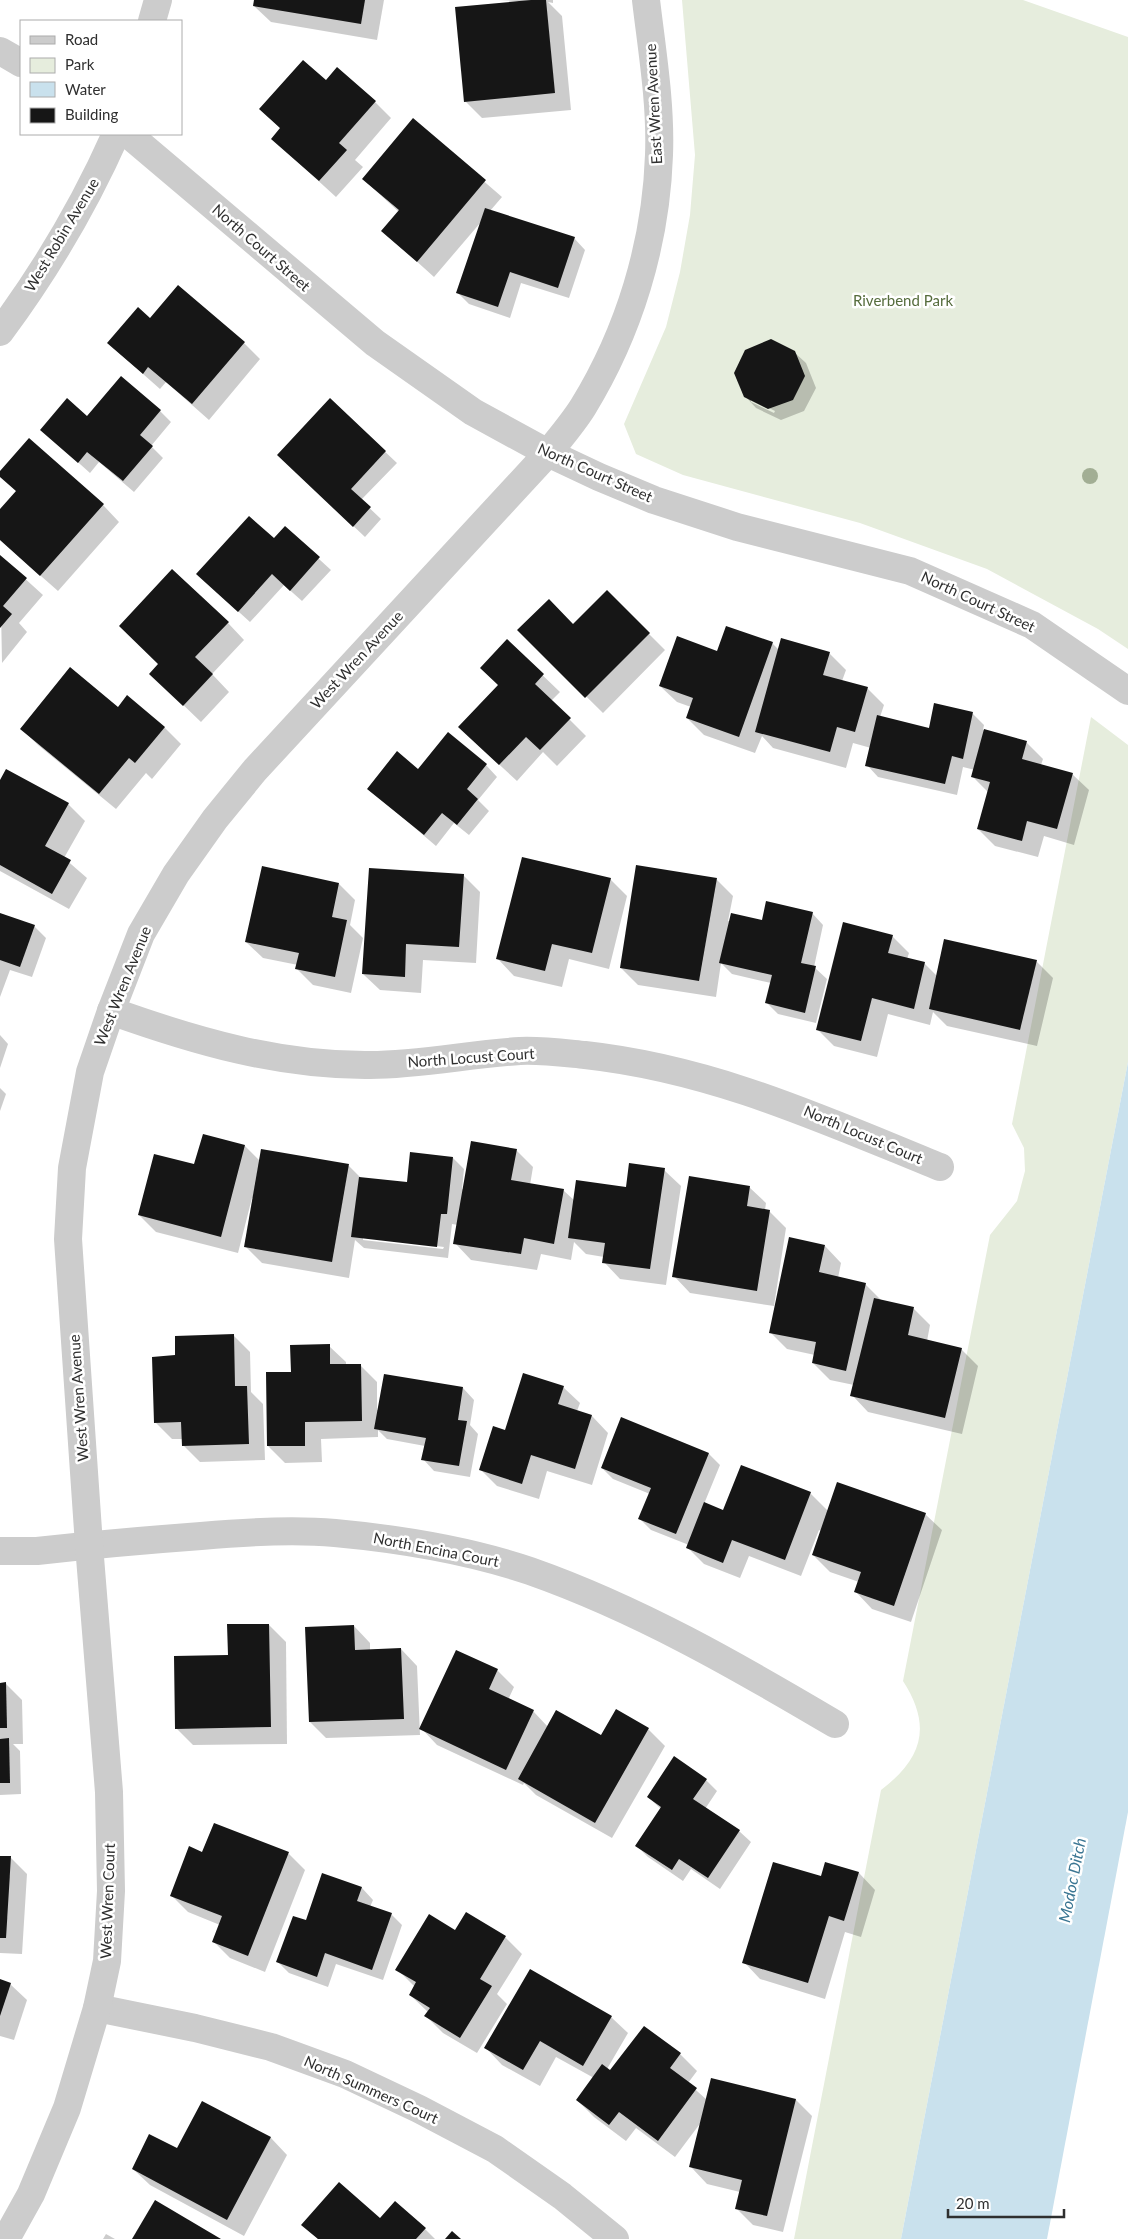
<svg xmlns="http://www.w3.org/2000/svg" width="1128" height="2239" font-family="Lato,sans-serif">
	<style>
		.green { fill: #e6eddd }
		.water { fill: #c9e1ed }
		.shadow { fill: #0003; fill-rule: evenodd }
		.building { fill: #161616 }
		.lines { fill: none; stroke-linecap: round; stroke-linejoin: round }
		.minor { stroke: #ccc; stroke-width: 28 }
		.tree { fill: #a2ae94 }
		.labels { text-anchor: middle; stroke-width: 5; stroke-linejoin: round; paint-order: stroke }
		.street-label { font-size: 15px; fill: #2f2f2f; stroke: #fff }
		.park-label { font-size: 15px; fill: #556c3c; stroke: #fff }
		.water-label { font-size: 16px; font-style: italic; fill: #3b7693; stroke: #fff }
	</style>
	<rect width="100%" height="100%" fill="#fff"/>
	<g class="green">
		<polygon points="682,0 1023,0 1128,37 1128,649 1098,629 987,569 860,523 683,475 636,454 624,424 666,327 680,272 690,215 695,155"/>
		<path d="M1091 717 1128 745V1062L901 2239H794L881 1790C923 1758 932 1726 903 1681L990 1235 1017 1201 1025 1171 1024 1148 1012 1124Z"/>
	</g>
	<polygon class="water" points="1128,1062 1128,1812 1047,2239 901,2239"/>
	<g class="shadow">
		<polygon points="255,0 384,0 377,40 271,22 254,6"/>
		<polygon points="498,0 553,0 553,3 548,2 562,16 571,110 482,118 465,101 518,3 518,1"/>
		<polygon points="326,81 375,102 391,118 355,160 363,167 336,197 290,155 281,129 261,109"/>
		<polygon points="413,120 502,197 490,211 574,238 585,250 569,298 521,283 510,318 469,304 458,293 481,222 434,277 383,231 399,212 363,179"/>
		<polygon points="150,319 244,343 260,359 209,420 166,382 160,389 108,343"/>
		<path d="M794 352 806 363 816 388 804 411 781 420 756 408 745 396ZM751 399 775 411 774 413 751 402Z"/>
		<polygon points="330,400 397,463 361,500 381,519 365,537 290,466"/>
		<polygon points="160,411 171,422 151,446 163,458 134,492 99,462 90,473 42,430 88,418"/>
		<polygon points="0,473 103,505 119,522 58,591 0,540 0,511 17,492 0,475"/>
		<polygon points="285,528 331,570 302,601 284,585 250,622 209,585 274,540"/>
		<polygon points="0,556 43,595 19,623 27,632 2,663"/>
		<polygon points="607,592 665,650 603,713 519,630 573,626"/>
		<polygon points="228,623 244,640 212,674 229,692 201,722 151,674"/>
		<polygon points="507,641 560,692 551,701 586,736 557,766 543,752 517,781 476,743 499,685"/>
		<polygon points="772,643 779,650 829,653 846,670 842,681 867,688 884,705 880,717 929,729 935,704 973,714 984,725 983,730 1026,742 1043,759 1041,765 1072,774 1089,790 1074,845 1044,836 1038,857 995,846 978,829 988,792 973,777 975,770 963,767 957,795 878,777 867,765 871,748 853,743 846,768 773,748 762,736 755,753 704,735 687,718 691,707 677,702 660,686 718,653"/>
		<polygon points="118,708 164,727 181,744 152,779 146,773 116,809 38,745 22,729"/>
		<polygon points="486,765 497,777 478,800 489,811 469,835 454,823 436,846 368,788 419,771"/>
		<polygon points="7,770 68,804 85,821 64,858 87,878 69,909 0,871 0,783"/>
		<polygon points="463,875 480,892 476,963 423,960 421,993 380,990 363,974"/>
		<polygon points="610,879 627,896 609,969 569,959 562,987 514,976 498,959"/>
		<polygon points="716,879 733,896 728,921 763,921 812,913 823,925 814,967 827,979 816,1023 778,1014 767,1003 771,983 732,974 721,963 716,997 638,985 621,968"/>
		<polygon points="339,884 355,900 350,925 363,938 351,993 313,985 297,969 298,965 263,958 246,942"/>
		<polygon points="0,914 34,926 46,938 32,977 10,970 0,997"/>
		<polygon points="892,936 909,953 907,959 924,963 937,976 1036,961 1053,978 1037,1046 947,1026 933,1012 930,1025 888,1014 877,1057 834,1046 817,1029"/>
		<polygon points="0,1035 8,1044 0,1068"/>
		<polygon points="0,1088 6,1094 0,1111"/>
		<path d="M245 1146 260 1161 349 1166 362 1179 408 1184 453 1158 464 1169 462 1189 464 1190 516 1150 533 1167 530 1185 563 1190 575 1201 627 1189 664 1170 681 1186 666 1285 620 1279 604 1262V1257L586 1254 574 1242 571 1260 541 1254 537 1270 471 1260 455 1243 458 1225 452 1224 448 1258 364 1248 355 1240 349 1278 262 1263 246 1247 254 1198H252L238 1253 156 1232 139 1215 195 1166ZM363 1237 444 1247 443 1249 363 1240Z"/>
		<polygon points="749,1187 766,1203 765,1210 769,1211 786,1228 774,1306 690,1293 674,1276"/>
		<polygon points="825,1246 841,1263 838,1278 865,1284 882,1301 914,1309 930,1325 927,1341 961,1349 978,1366 962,1434 868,1412 852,1395 854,1385 830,1380 813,1363 815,1355 787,1349 770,1332"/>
		<polygon points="233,1335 250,1352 251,1392 263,1404 265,1460 200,1462 183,1445 183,1439 172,1439 155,1422 177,1357"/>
		<polygon points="329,1346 346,1362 346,1365 360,1365 377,1382 377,1410 463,1388 474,1400 470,1425 478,1434 470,1477 434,1471 423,1459 425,1446 387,1439 378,1430 378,1437 321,1439 322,1462 285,1463 268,1446 292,1373"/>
		<polygon points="563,1387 580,1403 577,1411 592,1416 608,1433 592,1485 547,1471 539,1499 497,1486 481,1470 506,1431"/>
		<polygon points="709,1454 720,1465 704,1504 724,1511 810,1493 828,1511 925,1514 942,1530 911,1622 872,1609 856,1592 859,1582 830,1572 813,1555 821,1531 819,1530 801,1576 749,1556 740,1578 704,1564 688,1548 689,1545 651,1530 640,1519 650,1494 613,1479 602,1468"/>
		<polygon points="269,1625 286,1642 287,1744 193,1745 176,1728 229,1656"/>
		<polygon points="354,1626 370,1643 370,1650 401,1649 417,1666 420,1735 326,1738 310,1722"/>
		<polygon points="497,1670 514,1687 508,1700 533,1711 548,1727 602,1736 648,1729 665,1746 612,1838 536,1795 524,1783 523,1785 437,1745 421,1728"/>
		<polygon points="0,1684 6,1684 22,1700 23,1744 13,1744 20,1751 21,1794 0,1795"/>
		<polygon points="706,1780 717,1791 705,1809 739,1831 751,1842 720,1889 691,1869 683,1881 648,1857 636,1845 661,1809 648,1797"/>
		<polygon points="214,1824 289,1854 305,1870 265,1972 230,1958 214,1942 220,1925 188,1912 171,1895 202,1853"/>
		<polygon points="0,1857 11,1858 27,1874 22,1954 0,1953"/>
		<polygon points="826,1863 859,1873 875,1890 861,1937 845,1932 825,1999 760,1979 744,1962 822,1878"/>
		<polygon points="323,1875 362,1888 373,1900 370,1907 391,1914 402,1925 383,1980 336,1964 328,1987 289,1973 278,1962 306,1922"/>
		<polygon points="466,1914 505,1937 522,1954 497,1994 507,2004 477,2053 443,2033 426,2016 428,2012 410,1995 415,1987 397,1969 456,1932"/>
		<polygon points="0,1981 10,1984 27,2000 14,2040 0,2036"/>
		<polygon points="611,2017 628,2033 607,2069 611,2072 680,2054 697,2071 688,2083 707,2100 796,2100 812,2116 783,2232 753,2225 736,2208 740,2192 707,2184 691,2167 702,2121 675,2157 636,2128 626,2141 594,2117 577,2100 594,2078 556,2057 540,2086 502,2065 486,2048"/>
		<polygon points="203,2103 271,2138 287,2155 244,2236 150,2185 133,2169 177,2150"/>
		<polygon points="380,2220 425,2229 435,2239 318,2239 303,2225"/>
		<polygon points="106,2234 115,2239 103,2239"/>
	</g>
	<g class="building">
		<polygon points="254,0 365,0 361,24 253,6"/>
		<polygon points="531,0 546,0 555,93 464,102 455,7"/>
		<polygon points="303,60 326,80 337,67 376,101 339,143 347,150 319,181 271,139 280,128 259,109"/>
		<polygon points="413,118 486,180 417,262 381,231 399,210 362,179"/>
		<polygon points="485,208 575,237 558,288 510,272 498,307 456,293"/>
		<polygon points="178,285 245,342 192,404 148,367 143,374 107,343 138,307 150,318"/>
		<polygon points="771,339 795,351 805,376 793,400 768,409 744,397 734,373 745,350"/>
		<polygon points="121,376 161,410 140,435 153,446 123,481 87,452 78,463 40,430 67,398 87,416"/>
		<polygon points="330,398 386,451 351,489 371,507 353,527 277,455"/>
		<polygon points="29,438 104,504 40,576 0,540 0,509 16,491 0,477 0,471"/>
		<polygon points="249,516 274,538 285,526 320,557 290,591 272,574 238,612 196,574"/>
		<polygon points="0,555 27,578 3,606 12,614 0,628"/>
		<polygon points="172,569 229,622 195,657 213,674 183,706 149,674 158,664 119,626"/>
		<polygon points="607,590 650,633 585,698 517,630 549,599 573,624"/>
		<polygon points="726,626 773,642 739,737 686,718 693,698 659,686 677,636 717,651"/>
		<polygon points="781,638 830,652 823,675 868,687 855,732 837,727 830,752 755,732"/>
		<polygon points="507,639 544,674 535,684 571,718 540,750 526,737 499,765 458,727 498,685 480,668"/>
		<polygon points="70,667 118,707 127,695 165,727 135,763 129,758 99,794 20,729"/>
		<polygon points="934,703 973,712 963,759 952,756 945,784 865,766 877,715 929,728"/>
		<polygon points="984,729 1027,741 1022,759 1073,773 1057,829 1027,821 1022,841 977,829 990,782 971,777"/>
		<polygon points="448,732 487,764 467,789 478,799 457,825 442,813 424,835 367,789 397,751 418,769"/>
		<polygon points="6,769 69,803 45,846 71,860 52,894 0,865 0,780"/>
		<polygon points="522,857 611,878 592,953 552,944 545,971 496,959"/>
		<polygon points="636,865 717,878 699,981 620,968"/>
		<polygon points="262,866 339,883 332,917 347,920 335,977 295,969 299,953 245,942"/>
		<polygon points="369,868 464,874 459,947 406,944 405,977 362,974"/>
		<polygon points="766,901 813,912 801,963 816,966 805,1013 765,1003 772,975 719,963 731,913 762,920"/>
		<polygon points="0,913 35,925 20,967 0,960"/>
		<polygon points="843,922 893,935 888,953 925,962 914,1009 872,998 861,1041 816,1030"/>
		<polygon points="944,939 1037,960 1020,1030 929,1009"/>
		<polygon points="203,1134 245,1145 221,1237 138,1215 154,1154 194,1164"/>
		<polygon points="471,1141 517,1149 511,1180 564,1189 554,1244 524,1238 521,1254 453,1244"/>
		<polygon points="261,1149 349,1164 332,1262 244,1247"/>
		<polygon points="410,1152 453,1157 447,1214 441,1214 437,1247 351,1237 359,1177 407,1182"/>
		<polygon points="629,1163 665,1168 650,1269 602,1263 605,1243 568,1238 576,1180 626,1187"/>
		<polygon points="689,1176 750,1186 747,1206 770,1210 757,1291 672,1277"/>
		<polygon points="789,1237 825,1245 819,1272 866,1283 846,1371 812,1363 816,1342 769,1333"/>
		<polygon points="874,1298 914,1307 908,1335 962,1348 945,1418 850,1396"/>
		<polygon points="234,1334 235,1386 247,1386 249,1444 182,1446 181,1422 154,1423 152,1357 175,1355 175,1336"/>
		<polygon points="330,1344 330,1364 361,1364 362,1421 305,1422 305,1446 267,1446 266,1372 291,1372 290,1345"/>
		<polygon points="523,1373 564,1386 558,1404 592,1415 575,1469 531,1455 522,1484 479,1470 493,1426 505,1430"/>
		<polygon points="384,1374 463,1387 458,1420 467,1421 459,1466 421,1460 426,1438 374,1429"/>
		<polygon points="621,1417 709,1453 676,1534 638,1519 651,1488 601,1468"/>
		<polygon points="741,1465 811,1492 785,1560 732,1540 723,1563 686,1548 704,1502 723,1510"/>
		<polygon points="837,1482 926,1513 894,1606 854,1592 861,1572 812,1555"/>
		<polygon points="227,1624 269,1624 271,1727 175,1729 174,1656 228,1655"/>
		<polygon points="354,1625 355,1650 401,1648 404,1719 309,1722 305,1627"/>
		<polygon points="456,1650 498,1669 489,1689 534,1710 506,1770 419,1729"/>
		<polygon points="6,1682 7,1728 0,1728 0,1683"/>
		<polygon points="616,1709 649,1728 595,1823 518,1779 556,1710 601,1735"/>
		<polygon points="9,1738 10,1783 0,1783 0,1739"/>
		<polygon points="674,1756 707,1779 693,1799 740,1830 708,1878 679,1859 672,1870 635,1846 661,1807 647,1797"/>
		<polygon points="214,1823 289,1852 248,1956 212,1942 222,1916 170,1896 189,1846 202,1852"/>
		<polygon points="0,1856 11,1856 6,1938 0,1938"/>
		<polygon points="773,1862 821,1876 825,1862 859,1872 844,1921 829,1916 808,1983 742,1963"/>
		<polygon points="322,1873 362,1887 357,1901 392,1913 372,1970 325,1953 317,1977 276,1962 293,1916 306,1920"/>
		<polygon points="466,1912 506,1936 480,1979 492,1986 460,2038 424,2016 430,2008 409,1995 416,1982 395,1970 429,1914 455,1930"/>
		<polygon points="530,1969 612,2016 583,2066 540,2041 523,2070 484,2048"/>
		<polygon points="0,1979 11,1983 0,2016"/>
		<polygon points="644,2026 681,2053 670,2068 697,2088 658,2141 619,2112 609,2125 576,2100 602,2064 610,2070"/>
		<polygon points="711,2078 796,2099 767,2216 735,2209 742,2180 689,2167"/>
		<polygon points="202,2101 271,2137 227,2220 132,2169 149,2134 177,2148"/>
		<polygon points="339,2182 380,2218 395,2201 426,2228 416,2239 318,2239 301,2225"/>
		<polygon points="155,2200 221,2239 132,2239"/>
		<polygon points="452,2231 461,2239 445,2239"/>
	</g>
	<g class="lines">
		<g class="minor">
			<polyline points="152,21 158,0"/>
			<polyline points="0,51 21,63"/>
			<polyline points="128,134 375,343 473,412 548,453 599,477 654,500 737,527 910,571 1032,625 1128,691"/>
			<path d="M0 332C46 270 85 204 116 134"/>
			<path d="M111 1011C195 1041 280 1066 370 1065 420 1065 470 1054 520 1051 541 1050 564 1053 585 1055 713 1069 822 1119 940 1167"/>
			<path d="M0 1551H37C91 1545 146 1540 201 1536 245 1532 290 1529 335 1533 400 1539 468 1550 530 1571 638 1609 737 1666 835 1724"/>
			<polyline points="97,2008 195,2028 271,2047 345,2074 419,2109 495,2149 562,2196 615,2239"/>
			<path d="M6 2239 31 2194 67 2108 97 2008 107 1961 111 1891 109 1792 89 1545 68 1239 72 1168 90 1072 111 1011 141 934 176 874 215 819 255 770 548 453C560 438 573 423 583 407 629 332 656 244 659 155 661 104 652 51 646 0"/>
		</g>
	</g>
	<circle class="tree" cx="1090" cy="476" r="8"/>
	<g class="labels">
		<g class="street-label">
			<text transform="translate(654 104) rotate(-93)" y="5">East Wren Avenue</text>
			<text transform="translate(62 235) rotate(-59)" y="5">West Robin Avenue</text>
			<text transform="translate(261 248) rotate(41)" y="5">North Court Street</text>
			<text transform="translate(595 473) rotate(24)" y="5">North Court Street</text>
			<text transform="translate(978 602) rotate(25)" y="5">North Court Street</text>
			<text transform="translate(357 660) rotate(-47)" y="5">West Wren Avenue</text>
			<text transform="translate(123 986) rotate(-68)" y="5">West Wren Avenue</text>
			<text transform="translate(471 1058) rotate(-4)" y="5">North Locust Court</text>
			<text transform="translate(863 1135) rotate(23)" y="5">North Locust Court</text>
			<text transform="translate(79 1398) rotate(-94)" y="5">West Wren Avenue</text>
			<text transform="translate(436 1550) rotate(11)" y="5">North Encina Court</text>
			<text transform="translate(108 1901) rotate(-88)" y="5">West Wren Court</text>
			<text transform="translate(371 2090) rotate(24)" y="5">North Summers Court</text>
		</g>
		<g class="park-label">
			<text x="903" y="306">Riverbend Park</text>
		</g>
		<g class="water-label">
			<text transform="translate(1072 1880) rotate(-79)" y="6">Modoc Ditch</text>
		</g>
	</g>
	<rect x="20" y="20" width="162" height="115" fill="#ffffff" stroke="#acacac"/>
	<rect x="30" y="36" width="25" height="8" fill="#cccccc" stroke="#acacac"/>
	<text x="65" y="45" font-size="15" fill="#2f2f2f">Road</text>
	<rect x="30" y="58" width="25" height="15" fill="#e6eddd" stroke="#acacac"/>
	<text x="65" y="70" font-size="15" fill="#2f2f2f">Park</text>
	<rect x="30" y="82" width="25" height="15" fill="#c9e1ed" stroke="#acacac"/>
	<text x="65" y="95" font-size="15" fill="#2f2f2f">Water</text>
	<rect x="30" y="108" width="25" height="15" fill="#161616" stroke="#acacac"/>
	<text x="65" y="120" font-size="15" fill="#2f2f2f">Building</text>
	<path d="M948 2209v8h116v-8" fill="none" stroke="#2f2f2f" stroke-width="2.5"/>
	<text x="956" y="2209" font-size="15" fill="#2f2f2f" stroke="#ffffff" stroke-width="4" paint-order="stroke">20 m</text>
</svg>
